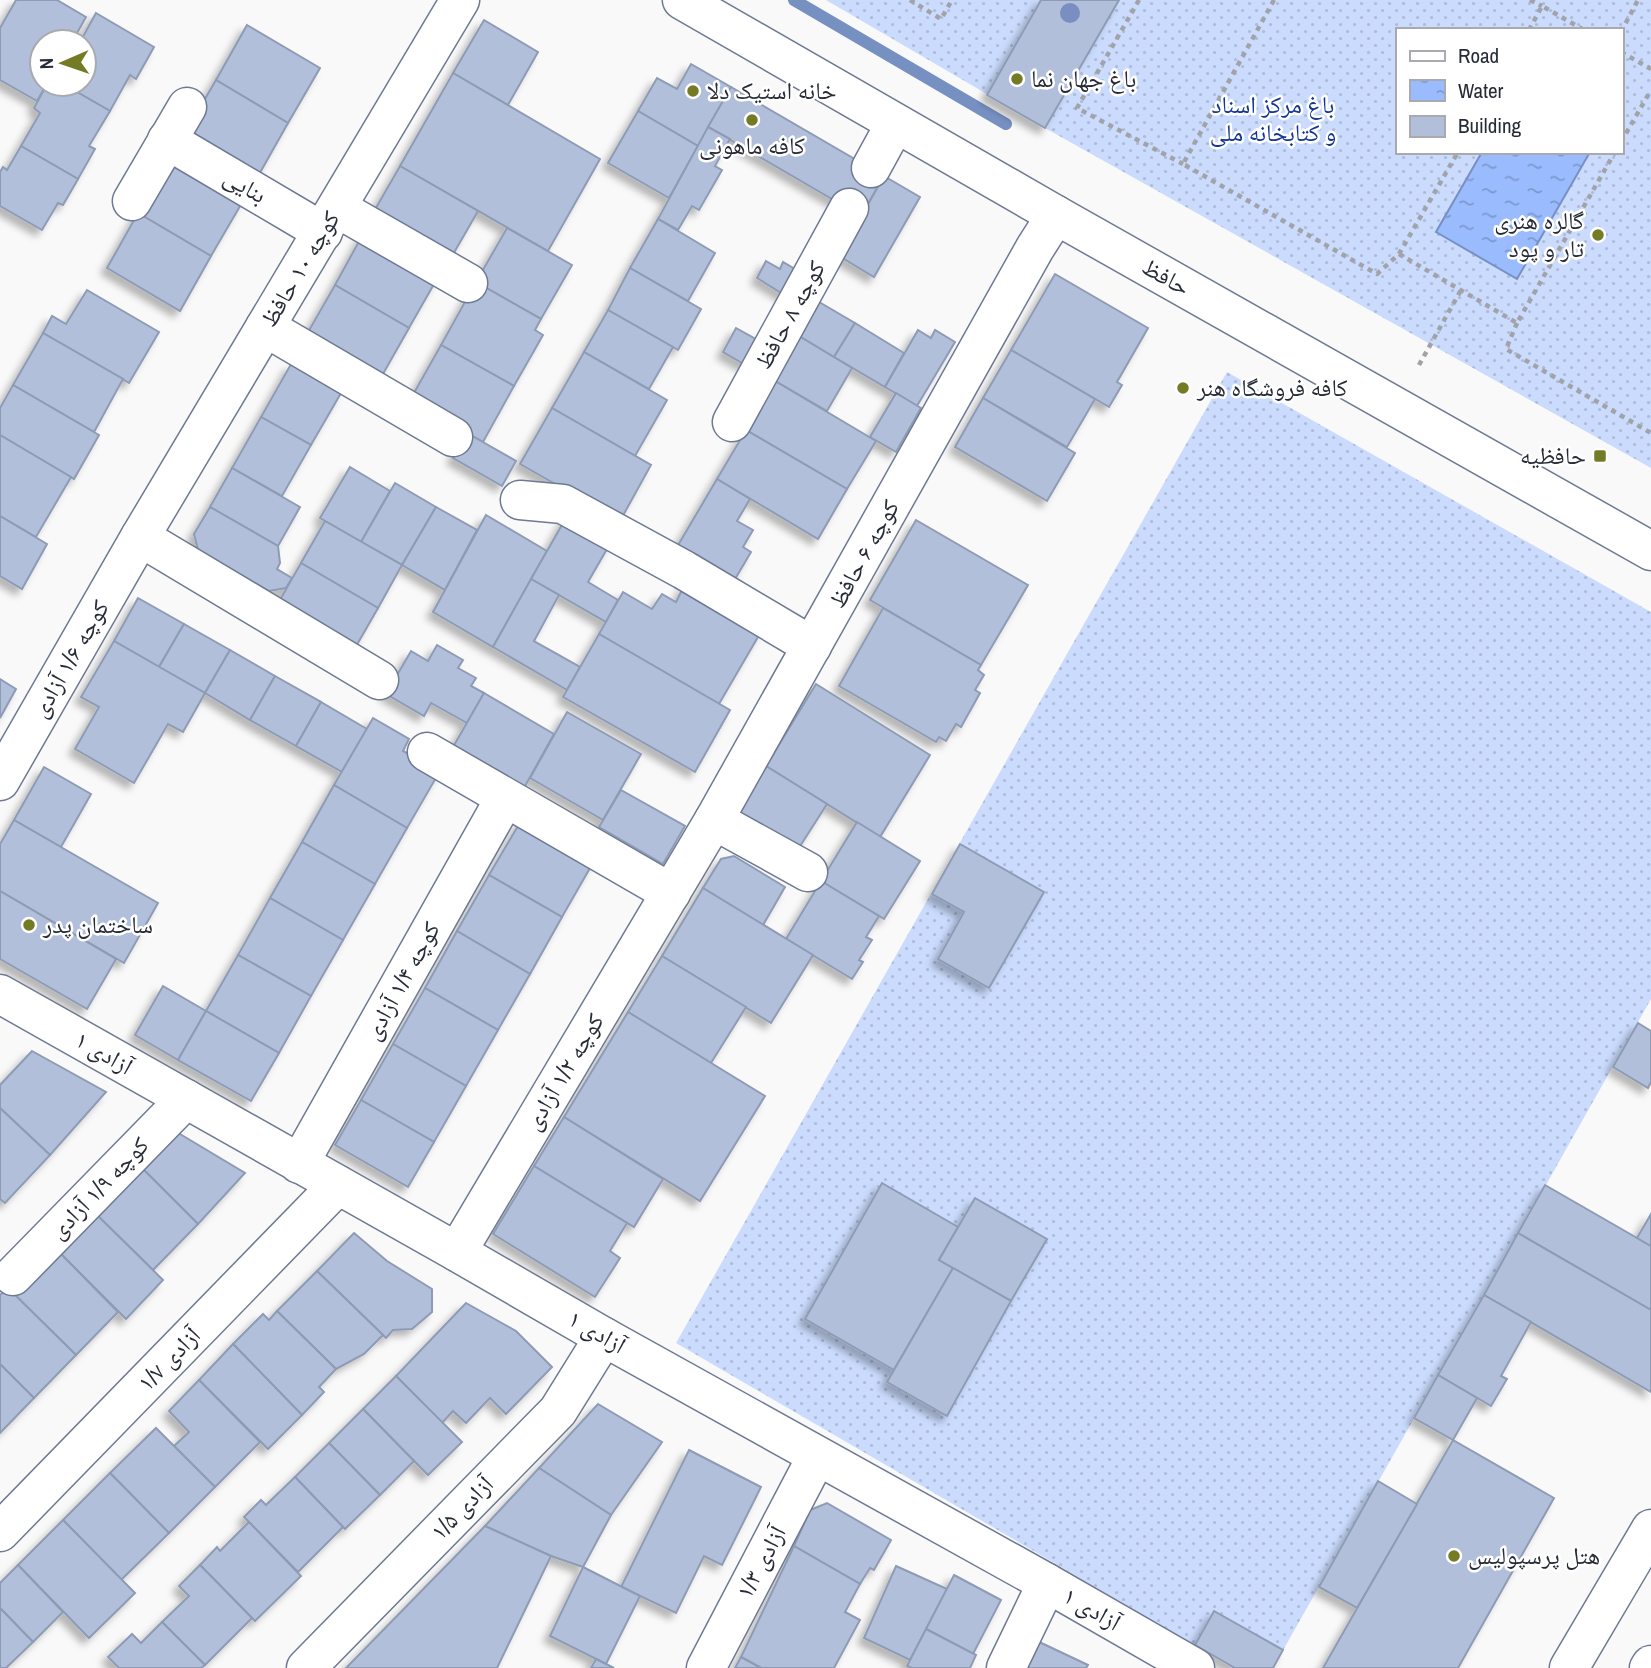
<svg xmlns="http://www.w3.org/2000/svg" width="1651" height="1668" font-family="'Archivo Narrow','Noto Naskh Arabic',sans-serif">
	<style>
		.grass { fill: url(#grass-dots); fill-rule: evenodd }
		.water { fill: url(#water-ripples); stroke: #7790c2; stroke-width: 2 }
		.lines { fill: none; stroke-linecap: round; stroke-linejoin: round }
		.stream { stroke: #7790c2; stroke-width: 12 }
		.building { fill: #b1bfda; stroke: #8e9bb4; stroke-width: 2; filter: url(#shadow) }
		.minor-casing { stroke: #6e7a93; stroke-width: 41 }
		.major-casing { stroke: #6e7a93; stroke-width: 41 }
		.path { stroke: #a1a3a8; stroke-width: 4.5; stroke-dasharray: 5 5; stroke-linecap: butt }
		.minor { stroke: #fff; stroke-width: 38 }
		.major { stroke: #fff; stroke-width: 38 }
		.tree { fill: #7a8ec1 }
		.poi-dot { fill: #747b25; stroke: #fff; stroke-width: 2.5 }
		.labels { text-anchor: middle; stroke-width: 5; stroke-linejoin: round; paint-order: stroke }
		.poi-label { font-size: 24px; fill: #262b36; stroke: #fff; text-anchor: start }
		.park-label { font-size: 24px; fill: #123694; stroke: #fff }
		.street-label { font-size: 24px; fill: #262b36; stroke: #fff }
	</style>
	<defs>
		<pattern id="grass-dots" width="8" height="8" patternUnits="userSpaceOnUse" patternTransform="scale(1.75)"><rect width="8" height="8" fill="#cadbfd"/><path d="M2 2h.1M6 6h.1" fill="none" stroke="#adbcd9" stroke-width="1.8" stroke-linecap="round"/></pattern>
		<pattern id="water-ripples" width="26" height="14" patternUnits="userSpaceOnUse" patternTransform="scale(1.75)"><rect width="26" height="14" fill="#9abbfe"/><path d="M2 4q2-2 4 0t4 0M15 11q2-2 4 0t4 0" fill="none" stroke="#7d98ce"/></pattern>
		<filter id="shadow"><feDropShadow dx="-6" dy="6" stdDeviation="3.5" flood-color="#0004"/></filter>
	</defs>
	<rect width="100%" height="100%" fill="#f9f9f9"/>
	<g class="grass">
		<path d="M826 0H1651V468L1045 128ZM1397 30H1621V152H1397Z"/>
		<polygon points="1227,372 1651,612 1651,999 1273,1668 1235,1668 676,1343"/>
	</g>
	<polygon class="water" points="1482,152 1590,152 1517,279 1436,232"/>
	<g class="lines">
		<polyline class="stream" points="794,0 1006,124"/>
	</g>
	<g class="building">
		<polygon points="16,0 57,0 86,17 72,42 42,42 42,84 47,84 37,101 0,80 0,28"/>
		<polygon points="1041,0 1119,0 1045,128 987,95"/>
		<polygon points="96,13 154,47 136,79 130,75 110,111 63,84 84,84 84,42 80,42"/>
		<polygon points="484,20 538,52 508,105 453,73"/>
		<polygon points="247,25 320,68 288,123 216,80"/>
		<polygon points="691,64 731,87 698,146 638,111 657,78 677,89"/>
		<polygon points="453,73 600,159 548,251 400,166"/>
		<polygon points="216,80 288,123 257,178 184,135"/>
		<polygon points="47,84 63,84 110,111 89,146 95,149 78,179 21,146 40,113 34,108"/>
		<polygon points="731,87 884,176 861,216 708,127"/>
		<polygon points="638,111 698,146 669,198 608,163"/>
		<polygon points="708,127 730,139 715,166 722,170 699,210 692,206 678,230 658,219"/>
		<polygon points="21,146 78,179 63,205 58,203 42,230 0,206 0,172 3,167 7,170"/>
		<polygon points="170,158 243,201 211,256 138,213"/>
		<polygon points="400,166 478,211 451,258 373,213"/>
		<polygon points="884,176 920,197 874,277 839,256"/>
		<polygon points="138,213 211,256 180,311 107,268"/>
		<polygon points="658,219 715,253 688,301 630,268"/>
		<polygon points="507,228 572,265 541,319 476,282"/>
		<polygon points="363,234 438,277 409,328 335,285"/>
		<polygon points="766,261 780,269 783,262 800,272 786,296 757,278"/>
		<polygon points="630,268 701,309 678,350 608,310"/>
		<polygon points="1055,274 1148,328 1117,382 1122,385 1109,407 1011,350"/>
		<polygon points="476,282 541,319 535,330 543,335 514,386 441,345"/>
		<polygon points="335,285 409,328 379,381 304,339"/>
		<polygon points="87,290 159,332 129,383 43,333 52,316 66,324"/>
		<polygon points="814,299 855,323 834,357 794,333"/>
		<polygon points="608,310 673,347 649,389 584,352"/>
		<polygon points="855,323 904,353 885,387 834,357"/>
		<polygon points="736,328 761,342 747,366 723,352"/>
		<polygon points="918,330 931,338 935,330 955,342 917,406 885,387"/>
		<polygon points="43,333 123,379 94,432 13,385"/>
		<polygon points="794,333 852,368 827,411 770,378"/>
		<polygon points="441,345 514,386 483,442 410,400"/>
		<polygon points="1011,350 1095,399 1067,447 983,398"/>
		<polygon points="584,352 667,400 635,456 552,408"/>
		<polygon points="291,364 341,393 311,445 261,417"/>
		<polygon points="775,381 876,441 847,489 746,430"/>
		<polygon points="13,385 99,435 74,479 0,435 0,408"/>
		<polygon points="896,393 921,408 896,452 870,437"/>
		<polygon points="983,398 1075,453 1047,501 955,447"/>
		<polygon points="552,408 651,465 620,521 520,464"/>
		<polygon points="261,417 311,445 282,496 232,468"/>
		<polygon points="746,430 847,489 818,539 717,479"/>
		<polygon points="467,433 516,461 502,486 453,458"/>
		<polygon points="0,435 71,477 36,537 0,516"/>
		<polygon points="350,467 390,491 361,542 320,518"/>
		<polygon points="232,468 300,507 278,546 210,507"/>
		<polygon points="717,479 750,499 737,521 753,530 743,547 751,552 731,586 674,552"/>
		<polygon points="395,483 436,507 402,565 361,542"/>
		<polygon points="210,507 278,546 280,563 277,569 292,578 286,588 269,591 198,550 194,534"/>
		<polygon points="436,507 477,530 445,590 402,565"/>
		<polygon points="486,515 547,551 493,647 433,612"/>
		<polygon points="0,516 47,544 22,589 0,576"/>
		<polygon points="567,516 611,542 588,582 618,600 606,622 531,579"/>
		<polygon points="916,520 1028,585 981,665 870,600"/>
		<polygon points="325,521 402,565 378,608 301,563"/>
		<polygon points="301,563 378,608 354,650 277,605"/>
		<polygon points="531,579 559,595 534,641 580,667 567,690 493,647"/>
		<polygon points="685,584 762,630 719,704 599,634 623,592 652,609 662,594 676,602"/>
		<polygon points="138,598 184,624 159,667 114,641"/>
		<polygon points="883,608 981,665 978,670 984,675 975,690 980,693 961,727 956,724 946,741 939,737 936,742 839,686"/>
		<polygon points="184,624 230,650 205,693 159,667"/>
		<polygon points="599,634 730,710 695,772 563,697"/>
		<polygon points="114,641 205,693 183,732 168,724 134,783 75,749 99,707 81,697"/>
		<polygon points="437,645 463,660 458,668 476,678 471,686 484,693 467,723 431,703 424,716 386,694 411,651 428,661"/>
		<polygon points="230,650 275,676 250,720 205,693"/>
		<polygon points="275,676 321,702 296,746 250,720"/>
		<polygon points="0,679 16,689 0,718"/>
		<polygon points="816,684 930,755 880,837 766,766"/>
		<polygon points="484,693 554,734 524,788 453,747"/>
		<polygon points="321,702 367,729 342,772 296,746"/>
		<polygon points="567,712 641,754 603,820 530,778"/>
		<polygon points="373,718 409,739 403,751 440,771 407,828 334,785"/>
		<polygon points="766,766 827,804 797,851 737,814"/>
		<polygon points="44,767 91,794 61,847 14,820"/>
		<polygon points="334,785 407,828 375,884 302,842"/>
		<polygon points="621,790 685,826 663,864 599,827"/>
		<polygon points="522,819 594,861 562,917 489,875"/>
		<polygon points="14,820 158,903 124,963 0,891 0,844"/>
		<polygon points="857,822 920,861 884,919 821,881"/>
		<polygon points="302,842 375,884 343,940 270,898"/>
		<polygon points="960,844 1044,892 989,988 938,959 964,912 932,894"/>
		<polygon points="734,856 785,887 763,925 703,888 721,859"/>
		<polygon points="489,875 562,917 530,974 457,931"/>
		<polygon points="821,881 879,916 866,937 872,940 859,960 863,962 852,979 786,939"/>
		<polygon points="703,888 813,955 771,1023 662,956"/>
		<polygon points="0,891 116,959 87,1009 0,959"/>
		<polygon points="270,898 343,940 311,996 238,955"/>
		<polygon points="457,931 530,974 498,1030 425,988"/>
		<polygon points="238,955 311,996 279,1053 206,1011"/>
		<polygon points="662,956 746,1007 711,1063 628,1012"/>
		<polygon points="163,986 206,1011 178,1060 135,1035"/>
		<polygon points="425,988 498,1030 466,1086 393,1044"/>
		<polygon points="206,1011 279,1053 251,1101 178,1060"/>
		<polygon points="628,1012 765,1096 700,1201 564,1117"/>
		<polygon points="1638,1023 1651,1031 1651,1082 1648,1088 1613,1067"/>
		<polygon points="393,1044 466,1086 434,1142 361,1100"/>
		<polygon points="32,1051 106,1092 50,1155 0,1108 0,1085"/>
		<polygon points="361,1100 434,1142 408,1187 335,1145"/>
		<polygon points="0,1108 50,1155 5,1203 0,1199"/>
		<polygon points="564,1117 663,1179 634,1227 534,1166"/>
		<polygon points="175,1131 245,1173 198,1224 141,1167"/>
		<polygon points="534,1166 627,1223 610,1251 620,1258 595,1297 493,1234"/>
		<polygon points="141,1167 198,1224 153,1270 95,1213"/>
		<polygon points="882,1183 958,1227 939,1260 953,1268 894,1370 805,1319"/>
		<polygon points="1545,1185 1651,1246 1651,1310 1518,1233"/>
		<polygon points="975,1198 1047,1239 1011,1301 939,1260"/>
		<polygon points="95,1213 163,1280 126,1319 58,1251"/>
		<polygon points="1651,1214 1651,1246 1637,1238"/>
		<polygon points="354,1233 387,1261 432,1289 432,1312 412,1329 393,1330 386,1338 317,1271"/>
		<polygon points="1518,1233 1651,1310 1651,1392 1484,1295"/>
		<polygon points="58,1251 118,1312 76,1355 15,1295"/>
		<polygon points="953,1268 1011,1301 947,1416 887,1382"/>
		<polygon points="317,1271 383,1335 364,1354 336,1369 277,1311"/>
		<polygon points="8,1288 76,1355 34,1398 0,1364 0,1295"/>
		<polygon points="1484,1295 1531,1322 1501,1376 1507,1379 1491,1406 1438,1375"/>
		<polygon points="466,1303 516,1331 552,1367 506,1414 490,1398 466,1423 453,1411 442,1423 396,1376"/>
		<polygon points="277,1311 336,1369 319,1387 324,1392 302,1415 233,1344 263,1314 269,1320"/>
		<polygon points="233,1344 302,1415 268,1449 199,1380"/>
		<polygon points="0,1364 34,1398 0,1433"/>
		<polygon points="1438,1375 1477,1398 1453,1440 1414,1418"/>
		<polygon points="396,1376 462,1442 428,1475 363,1409"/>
		<polygon points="199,1380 260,1442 215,1487 174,1446 189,1432 169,1411"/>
		<polygon points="598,1404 662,1442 611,1515 539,1468"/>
		<polygon points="363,1409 414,1461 380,1495 329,1443"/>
		<polygon points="156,1428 215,1487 169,1533 110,1473"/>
		<polygon points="1453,1440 1554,1498 1458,1668 1323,1668"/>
		<polygon points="329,1443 380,1495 345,1529 295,1477"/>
		<polygon points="689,1450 761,1487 722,1565 704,1556 676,1613 621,1587"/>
		<polygon points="539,1468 611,1515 583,1567 551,1556 485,1526"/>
		<polygon points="110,1473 169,1533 121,1580 63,1520"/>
		<polygon points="295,1477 343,1527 298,1572 244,1517 261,1500 266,1505"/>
		<polygon points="1378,1481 1417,1504 1357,1608 1319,1587"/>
		<polygon points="827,1503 891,1540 874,1570 870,1568 860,1584 794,1546 810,1510"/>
		<polygon points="63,1520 135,1593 89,1638 18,1565"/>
		<polygon points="249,1522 301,1576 255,1621 200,1565 217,1547 220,1551"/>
		<polygon points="485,1526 551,1556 497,1668 346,1668"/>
		<polygon points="794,1546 860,1584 845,1612 860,1620 834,1668 761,1668 741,1657"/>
		<polygon points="18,1565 63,1612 33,1642 0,1608 0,1583"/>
		<polygon points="200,1565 252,1618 205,1665 162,1622 189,1596 179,1586"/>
		<polygon points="896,1566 947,1589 910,1660 864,1638"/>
		<polygon points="583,1567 640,1596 606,1664 550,1636"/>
		<polygon points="954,1575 1001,1600 973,1654 926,1629"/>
		<polygon points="0,1608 33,1642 6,1668 0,1668"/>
		<polygon points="1214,1611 1283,1650 1273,1668 1235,1668 1195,1645"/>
		<polygon points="162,1622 205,1665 201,1668 119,1668 108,1657 132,1634 141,1643"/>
		<polygon points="926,1629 976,1655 970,1668 912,1668 907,1666"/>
		<polygon points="1035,1640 1088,1665 1086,1668 1021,1668"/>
		<polygon points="741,1657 761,1668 735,1668"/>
		<polygon points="596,1659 614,1668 591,1668"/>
	</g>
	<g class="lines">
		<g class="minor-casing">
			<g id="minor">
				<polyline points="167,140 323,232"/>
				<polyline points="871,168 895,124"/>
				<polyline points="132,201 187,107"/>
				<polyline points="337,208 468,283"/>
				<polyline points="265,327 453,437"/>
				<polyline points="732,422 849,208"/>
				<polyline points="520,500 563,504 684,570 812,646"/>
				<polyline points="140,537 379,680"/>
				<polyline points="427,752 671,893"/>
				<polyline points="0,781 140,537 460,0"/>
				<polyline points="714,820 808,872"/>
				<polyline points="0,994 457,1252 604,1337 1047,1583 1195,1668"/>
				<polyline points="299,1164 505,798"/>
				<polyline points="457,1252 714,820 1035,248 1056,215"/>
				<polyline points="13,1276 186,1099"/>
				<polyline points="0,1532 338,1185"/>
				<polyline points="306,1668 558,1411 604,1337"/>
				<polyline points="706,1668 817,1456"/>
				<polyline points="1006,1668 1047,1583"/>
			</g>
		</g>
		<g class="major-casing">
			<g id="major">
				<polyline points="682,0 1056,215 1651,551"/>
				<polyline points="1569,1668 1651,1529"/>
				<polyline points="1649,1668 1651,1665"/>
			</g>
		</g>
		<g class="path">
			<polyline points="910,0 941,19 952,0"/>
			<polyline points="1139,0 1077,108 1183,164"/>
			<polyline points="1274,0 1183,164 1377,274 1399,254 1458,152"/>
			<polyline points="1530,0 1542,6"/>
			<polyline points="1529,30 1542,6 1584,30"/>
			<polyline points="1621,32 1638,0"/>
			<polyline points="1621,52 1651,69"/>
			<polyline points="1621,142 1651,90"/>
			<polyline points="1399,254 1517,323 1615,152"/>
			<polyline points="1517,323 1506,349 1651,433"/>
			<polyline points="1419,365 1461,290"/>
		</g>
		<use href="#minor" class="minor"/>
		<use href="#major" class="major"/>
	</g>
	<circle class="tree" cx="1070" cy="13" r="10"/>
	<g class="poi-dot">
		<circle cx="1017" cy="79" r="7"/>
		<circle cx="693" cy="91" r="7"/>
		<circle cx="752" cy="120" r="7"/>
		<circle cx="1598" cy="235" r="7"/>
		<circle cx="1183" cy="388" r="7"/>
		<rect x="1593" y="449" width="14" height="14" rx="3.5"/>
		<circle cx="29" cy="925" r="7"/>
		<circle cx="1454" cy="1556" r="7"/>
	</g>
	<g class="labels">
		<g class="poi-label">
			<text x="1031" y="87">باغ جهان نما</text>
			<text x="707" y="99">خانه استیک دلا</text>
			<text x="752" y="154" text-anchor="middle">کافه ماهونی</text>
			<text x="1584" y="229" text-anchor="end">گالره هنری<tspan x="1584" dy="28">تار و پود</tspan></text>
			<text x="1197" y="396">کافه فروشگاه هنر</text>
			<text x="1586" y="464" text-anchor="end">حافظیه</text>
			<text x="43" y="933">ساختمان پدر</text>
			<text x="1468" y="1564">هتل پرسپولیس</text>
		</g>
		<g class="park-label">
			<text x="1273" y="113">باغ مرکز اسناد<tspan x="1273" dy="28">و کتابخانه ملی</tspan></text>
		</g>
		<g class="street-label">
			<text transform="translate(245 186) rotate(30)" y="8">بنایی</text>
			<text transform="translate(300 269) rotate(-59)" y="8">کوچه ۱۰ حافظ</text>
			<text transform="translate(1166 277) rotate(29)" y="8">حافظ</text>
			<text transform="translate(790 315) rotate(-61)" y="8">کوچه ۸ حافظ</text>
			<text transform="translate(864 554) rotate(-61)" y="8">کوچه ۶ حافظ</text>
			<text transform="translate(70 659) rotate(-60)" y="8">کوچه ۱/۶ آزادی</text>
			<text transform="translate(402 981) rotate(-61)" y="8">کوچه ۱/۴ آزادی</text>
			<text transform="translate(104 1053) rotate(30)" y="8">آزادی ۱</text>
			<text transform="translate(564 1072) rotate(-59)" y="8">کوچه ۱/۲ آزادی</text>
			<text transform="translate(99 1188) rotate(-46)" y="8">کوچه ۱/۹ آزادی</text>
			<text transform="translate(597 1332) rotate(30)" y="8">آزادی ۱</text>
			<text transform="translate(169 1359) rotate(-46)" y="8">آزادی ۱/۷</text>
			<text transform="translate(462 1508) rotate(-46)" y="8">آزادی ۱/۵</text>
			<text transform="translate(761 1562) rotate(-62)" y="8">آزادی ۱/۳</text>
			<text transform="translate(1092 1609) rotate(30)" y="8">آزادی ۱</text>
		</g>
	</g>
	<rect x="1396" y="28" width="228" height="126" fill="#ffffff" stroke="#a8aaaf" stroke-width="2"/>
	<rect x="1410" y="51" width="35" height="10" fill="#ffffff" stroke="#a8aaaf" stroke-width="2"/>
	<text x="1458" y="63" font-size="21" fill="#262b36">Road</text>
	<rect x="1410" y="80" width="35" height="21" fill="url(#water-ripples)" stroke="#a8aaaf" stroke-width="2"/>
	<text x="1458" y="98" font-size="21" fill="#262b36">Water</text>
	<rect x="1410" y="116" width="35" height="21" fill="#b1bfda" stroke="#a8aaaf" stroke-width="2"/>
	<text x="1458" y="133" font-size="21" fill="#262b36">Building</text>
	<g transform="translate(63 63) rotate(268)"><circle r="33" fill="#ffffff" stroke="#a8aaaf" stroke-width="2"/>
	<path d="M0-5L12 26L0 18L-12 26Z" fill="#747b25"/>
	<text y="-10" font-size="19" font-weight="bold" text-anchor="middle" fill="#262b36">N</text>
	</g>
</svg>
